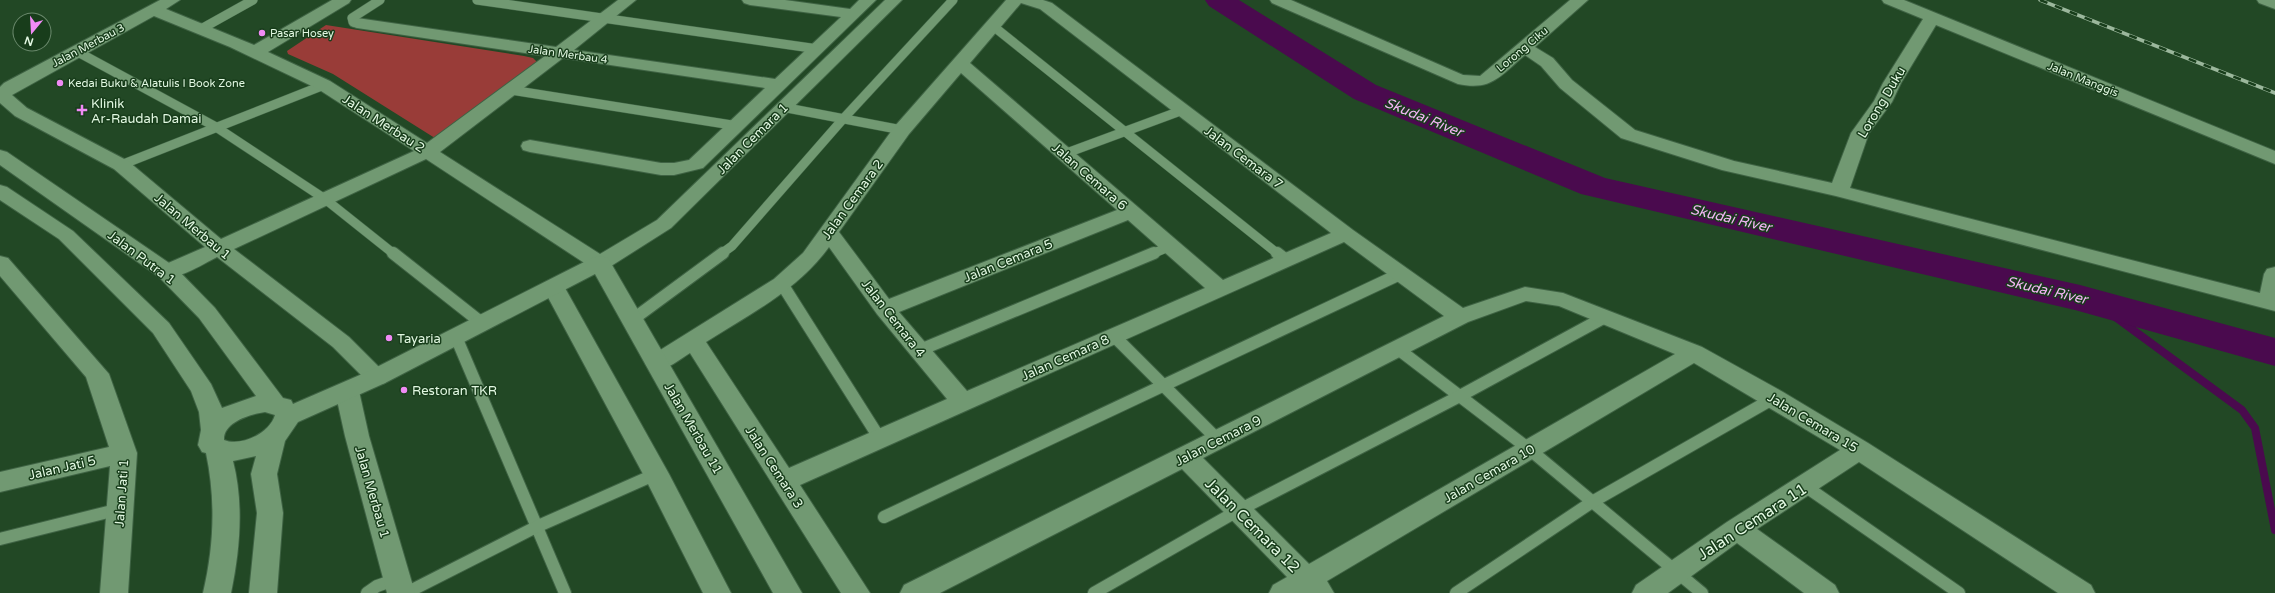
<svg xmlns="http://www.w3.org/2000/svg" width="2275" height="593" font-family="'Varela Round',sans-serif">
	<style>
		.green { fill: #993c38 }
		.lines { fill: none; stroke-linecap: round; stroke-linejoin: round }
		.stream { stroke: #4a0a4e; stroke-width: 8 }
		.river { fill: #4a0a4e; fill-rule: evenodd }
		.lane-far1-casing { stroke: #3f6344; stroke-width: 10 }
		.lane-casing { stroke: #3f6344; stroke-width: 14 }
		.street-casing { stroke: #3f6344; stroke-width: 2 }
		.secondary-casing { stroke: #3f6344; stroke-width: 2 }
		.lane-far1 { stroke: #719972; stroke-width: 9 }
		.lane { stroke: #719972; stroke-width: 12 }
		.street { fill: #719972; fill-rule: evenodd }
		.secondary { fill: #719972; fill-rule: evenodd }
		.rail-casing { stroke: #9bb79c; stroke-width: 3.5 }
		.rail { stroke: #183d1b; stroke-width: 2.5; stroke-dasharray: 8; stroke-linecap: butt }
		.poi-dot { fill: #f08bf5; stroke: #183d1b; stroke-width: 1.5 }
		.labels { text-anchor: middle; stroke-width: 3; stroke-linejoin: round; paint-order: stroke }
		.far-poi-label { font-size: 11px; fill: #e2f8e2; stroke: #183d1b; text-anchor: start }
		.far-street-label { font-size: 11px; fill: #e2f8e2; stroke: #183d1b }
		.street-label { font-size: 13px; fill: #e2f8e2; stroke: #183d1b }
		.poi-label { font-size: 13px; fill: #e2f8e2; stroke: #183d1b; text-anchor: start }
		.water-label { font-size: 14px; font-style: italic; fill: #f5b6f7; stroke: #183d1b }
		.near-street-label { font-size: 16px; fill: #e2f8e2; stroke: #183d1b }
	</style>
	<rect width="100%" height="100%" fill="#224825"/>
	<polygon class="green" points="326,25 524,56 533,58 537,62 438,140 333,74 288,54 287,51"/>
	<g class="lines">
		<polyline class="stream" points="2095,302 2242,410 2255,428 2275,530"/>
		<polygon class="river" points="1205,0 1239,0 1376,85 1605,178 2080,285 2275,338 2275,366 2075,310 1581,194 1354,99 1209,6"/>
		<g class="lane-far1-casing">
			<g id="lane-far1">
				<polyline points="477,0 818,49"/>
				<polyline points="357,23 353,22 352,18 380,0"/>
				<polyline points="993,26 1278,254"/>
				<polyline points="201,29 253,0"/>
				<polyline points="76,51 216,127 325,199 394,254"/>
				<polyline points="511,90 738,126"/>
				<polyline points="782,107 902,130"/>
				<polyline points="1064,154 1183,110"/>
				<polyline points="121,165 324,85"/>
				<polyline points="721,254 732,246 843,119 953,0"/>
				<polyline points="1152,254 1171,246"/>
			</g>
		</g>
		<g class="lane-casing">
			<g id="lane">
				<polyline points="393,253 483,324"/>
				<polyline points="1277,253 1286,260"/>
				<polyline points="782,284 880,439"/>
				<polyline points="632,320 723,253"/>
				<polyline points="1114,336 1218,440"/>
				<polyline points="456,337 565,593"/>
				<polyline points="1398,349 1529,449 1702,593"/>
				<polyline points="920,350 1154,253"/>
				<polyline points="1805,486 1959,593"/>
				<polyline points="884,517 1400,274"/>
				<polyline points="0,539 120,509"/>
				<polyline points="367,593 377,586 397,579"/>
				<polyline points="406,593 536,527 656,474"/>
				<polyline points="1094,593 1239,510 1458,397 1605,317"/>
				<polyline points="1456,593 1592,502 1774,398"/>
			</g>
		</g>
		<g class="street-casing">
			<g id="street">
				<path d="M160 0H180L166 9 254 45 332 0H351L349 3 268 52 330 81 427 143 545 56 357 28 351 26 349 23 351 20 357 18 556 47 618 0H636L574 50 775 79 841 17 750 5 744 3 742 0H785L850 9 859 0H876L703 168 674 175H661L530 152 523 150 521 146 523 142 530 140 661 163H674L689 160 765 88 563 58 440 152 600 254 657 220 885 0H902L671 228 608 268 600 270 592 268 426 159 234 249 349 337 389 377 385 383 377 385 369 383 333 347 217 257C201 265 178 281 159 277L156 272 159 267 205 247 114 169 15 116 0 103V87L4 83ZM154 16 230 47 318 89 414 151 221 239 128 161 27 108 12 95Z"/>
				<path d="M1006 0H1043L1052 3 1353 230 1463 308 1525 287 1563 293 1702 347 1783 392 1868 443 2091 585 2095 593H2058L1859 462 1757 529 1835 585 1839 593H1804L1737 543 1668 593H1632L1636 585 1727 522 1840 450 1694 363 1327 581 1334 593H1269L1273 585 1287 577 1182 469 940 593H900L904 585 1444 316 1344 242 800 485 870 593H841L690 353C677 361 665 373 649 369L645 363 649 357 774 279 803 253 895 126ZM1021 3 1040 9 1331 233 1223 280 970 63ZM961 73 1117 210 889 299 839 232 909 134ZM1128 220 1205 288 967 391 899 312ZM829 247 877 314 947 399 789 468 706 342C750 314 798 290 829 247ZM1526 301 1559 306 1675 354 1309 564 1203 458 1468 322Z"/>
				<path d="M1270 0H1291L1463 75 1480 76 1570 0H1588L1535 47 1553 58 1572 80 1635 130 1734 161 1832 183 1851 133 1874 101 1883 83 1923 19 1884 3 1882 0H1904L2275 151V164L1936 25 1901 83 1892 102 1869 133 1850 188 2260 293 2264 274 2267 269 2275 267V311L1836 196 1722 170 1621 138 1560 88 1541 66 1525 55C1500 76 1492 91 1458 84L1272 3Z"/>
				<polygon points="2257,0 2275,0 2275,9 2259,3"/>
				<polygon points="0,256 8,258 109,374 137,453 128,593 100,593 110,466 0,492 0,472 109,447 86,377 0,276"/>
				<polygon points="554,281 562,283 565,288 669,474 731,593 703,593 643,474 543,288 546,283"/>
				<polygon points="347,383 355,385 359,391 369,436 415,593 387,593 345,436 335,391 339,385"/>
			</g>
		</g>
		<g class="secondary-casing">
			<path id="secondary" d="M0 150 7 152 175 267 215 308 283 398 291 400 293 404 369 371 592 258 600 256 608 258 802 593H773L595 274 385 383 298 422 285 441 277 474 283 513 277 593H249L257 513 251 474 256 456 233 461C244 504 240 550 231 593H203C214 547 216 500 206 453L202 452 198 445 201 430 199 412 191 391 153 333 59 239 0 200V185L7 187 73 231 169 323 211 384 222 408 256 396 199 318 159 277 0 165ZM265 412 275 415C270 433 241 447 224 440 223 422 251 414 265 412Z"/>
		</g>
		<use href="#lane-far1" class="lane-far1"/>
		<use href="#lane" class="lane"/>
		<use href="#street" class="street"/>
		<use href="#secondary" class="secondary"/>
		<g class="rail-casing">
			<polyline id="rail" points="2040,0 2275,93"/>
		</g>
		<use href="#rail" class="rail"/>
	</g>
	<g class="poi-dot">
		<circle cx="262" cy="33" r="4"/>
		<circle cx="60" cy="83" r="4"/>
		<path d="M80 104h4v4h4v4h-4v4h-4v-4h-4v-4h4z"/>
		<circle cx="389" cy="338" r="4"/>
		<circle cx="404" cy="390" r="4"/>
	</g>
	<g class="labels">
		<g class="far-poi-label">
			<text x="270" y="37">Pasar Hosey</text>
			<text x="68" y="87">Kedai Buku &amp; Alatulis I Book Zone</text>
		</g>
		<g class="far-street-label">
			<text transform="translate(88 45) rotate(-28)" y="4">Jalan Merbau 3</text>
			<text transform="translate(1522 49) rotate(-40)" y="4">Lorong Ciku</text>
			<text transform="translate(568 54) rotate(8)" y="4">Jalan Merbau 4</text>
			<text transform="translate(2083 79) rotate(22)" y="4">Jalan Manggis</text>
		</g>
		<g class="street-label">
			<text transform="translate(1881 102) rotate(-59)" y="5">Lorong Duku</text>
			<text transform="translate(384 123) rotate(33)" y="5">Jalan Merbau 2</text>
			<text transform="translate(752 138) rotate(-45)" y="5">Jalan Cemara 1</text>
			<text transform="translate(1244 157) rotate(37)" y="5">Jalan Cemara 7</text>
			<text transform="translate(1090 176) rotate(41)" y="5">Jalan Cemara 6</text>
			<text transform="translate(852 199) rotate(-54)" y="5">Jalan Cemara 2</text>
			<text transform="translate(193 226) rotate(40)" y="5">Jalan Merbau 1</text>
			<text transform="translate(142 257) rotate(37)" y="5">Jalan Putra 1</text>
			<text transform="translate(1008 260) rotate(-22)" y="5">Jalan Cemara 5</text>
			<text transform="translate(894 318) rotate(52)" y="5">Jalan Cemara 4</text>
			<text transform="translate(1065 357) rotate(-24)" y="5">Jalan Cemara 8</text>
			<text transform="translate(1813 422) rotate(31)" y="5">Jalan Cemara 15</text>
			<text transform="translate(694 428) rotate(60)" y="5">Jalan Merbau 11</text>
			<text transform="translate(1218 440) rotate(-27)" y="5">Jalan Cemara 9</text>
			<text transform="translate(62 467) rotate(-13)" y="5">Jalan Jati 5</text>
			<text transform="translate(775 467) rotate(57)" y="5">Jalan Cemara 3</text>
			<text transform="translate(1489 473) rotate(-30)" y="5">Jalan Cemara 10</text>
			<text transform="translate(373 492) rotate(74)" y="5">Jalan Merbau 1</text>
			<text transform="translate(121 493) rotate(-86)" y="5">Jalan Jati 1</text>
		</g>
		<g class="poi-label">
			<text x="91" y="108">Klinik<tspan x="91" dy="15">Ar-Raudah Damai</tspan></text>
			<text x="397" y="343">Tayaria</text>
			<text x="412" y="395">Restoran TKR</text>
		</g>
		<g class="water-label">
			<text transform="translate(1424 117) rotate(22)" y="5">Skudai River</text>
			<text transform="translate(1731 218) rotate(13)" y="5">Skudai River</text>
			<text transform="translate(2047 290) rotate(13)" y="5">Skudai River</text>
		</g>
		<g class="near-street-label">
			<text transform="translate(1752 521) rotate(-33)" y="6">Jalan Cemara 11</text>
			<text transform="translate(1253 525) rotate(45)" y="6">Jalan Cemara 12</text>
		</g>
	</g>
	<g transform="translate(32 32) rotate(198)"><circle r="19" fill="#183d1b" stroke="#69886b"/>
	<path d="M0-3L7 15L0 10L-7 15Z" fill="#f08bf5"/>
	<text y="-6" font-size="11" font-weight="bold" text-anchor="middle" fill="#e2f8e2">N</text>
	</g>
</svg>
